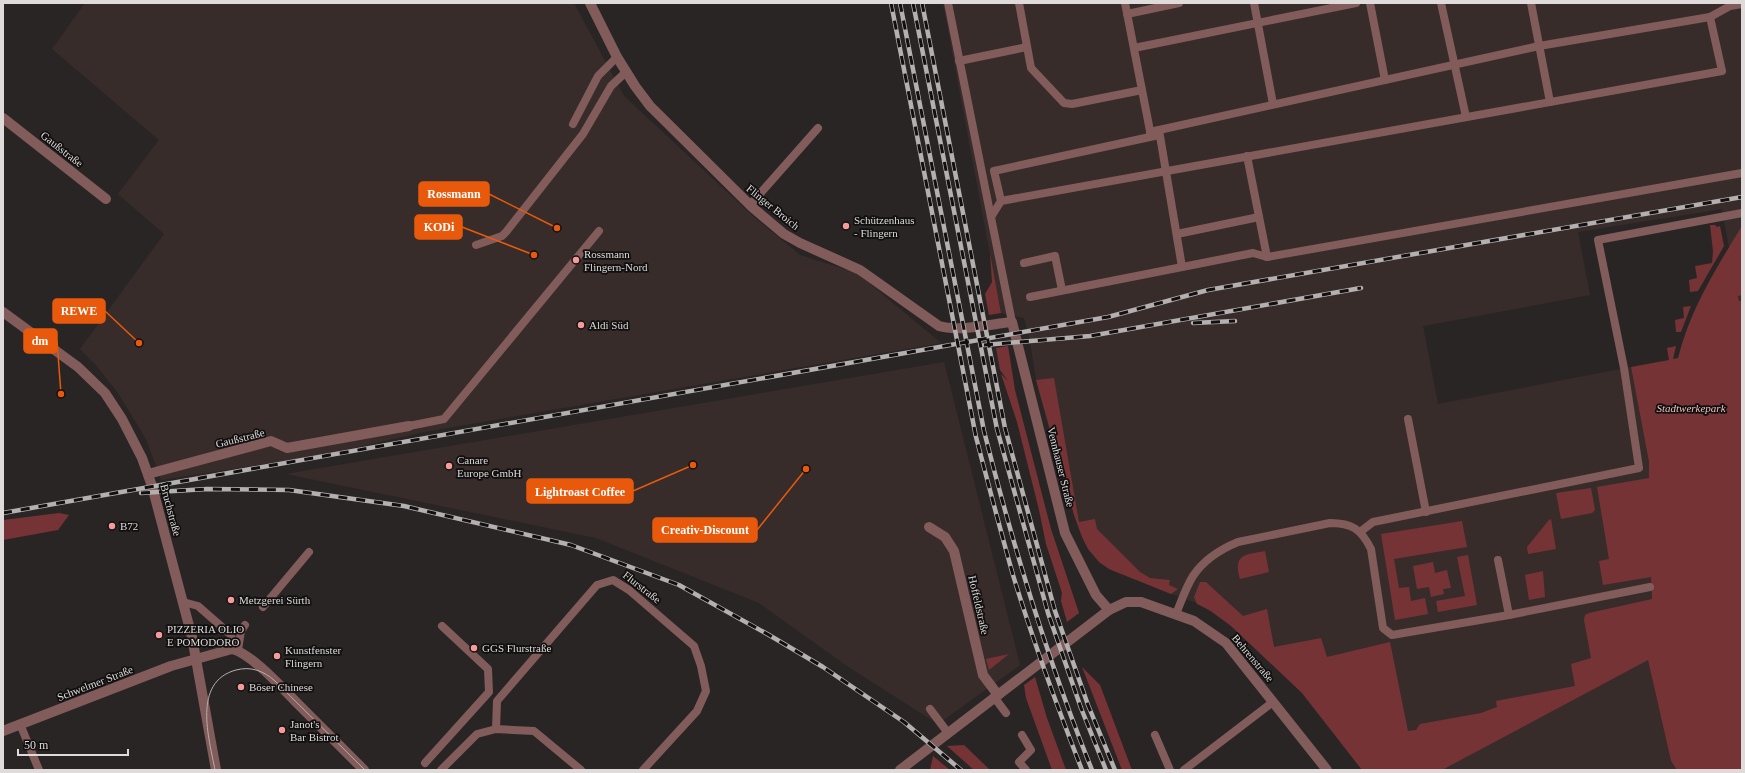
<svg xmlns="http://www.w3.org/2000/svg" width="1745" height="773" font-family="'Times New Roman',serif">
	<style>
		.built { fill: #382c2b }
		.green { fill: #763335 }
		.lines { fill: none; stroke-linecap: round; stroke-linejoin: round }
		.service { stroke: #825c5b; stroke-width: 8 }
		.minor { stroke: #825c5b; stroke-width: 10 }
		.tertiary { stroke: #825c5b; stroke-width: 10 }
		.tram { stroke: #b4b0b0; stroke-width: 1 }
		.rail-casing { stroke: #b4b0b0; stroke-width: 4.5 }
		.rail { stroke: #110f0f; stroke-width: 3; stroke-dasharray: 9; stroke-linecap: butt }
		.poi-dot { fill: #f59b9a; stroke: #110f0f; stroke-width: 1.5 }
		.labels { text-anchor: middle; stroke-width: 3.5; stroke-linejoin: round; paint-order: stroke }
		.street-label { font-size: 11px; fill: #dfdbdb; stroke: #110f0f }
		.poi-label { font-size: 11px; fill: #dfdbdb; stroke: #110f0f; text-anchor: start }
		.park-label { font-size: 11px; font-style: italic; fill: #f0c0be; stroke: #110f0f }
		.leader { fill: none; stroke: #e8590c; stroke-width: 1.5 }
		.callout-dot { fill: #e8590c; stroke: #110f0f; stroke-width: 1.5 }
		.callout { fill: #e8590c; stroke: #e8590c; stroke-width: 1.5 }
		.callout-label { font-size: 12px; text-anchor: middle; font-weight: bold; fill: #fff }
	</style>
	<rect width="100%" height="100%" fill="#2a2525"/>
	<g class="built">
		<polygon points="85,3 574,3 624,96 754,217 800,255 857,273 941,343 424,432 323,455 161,480 146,439 118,393 95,364 80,349 164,234 118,194 159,140 52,49"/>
		<polygon points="943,3 1742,3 1742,318 1722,209 1578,232 1590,295 1423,326 1438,404 1631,367 1649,462 1652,599 1648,660 1671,761 1677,770 1362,770 1302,693 1231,626 1201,605 1115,572 1105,566 1096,558 1082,537 1064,484 1036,380 1030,341 1024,318 1001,313"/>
		<polygon points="944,362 1020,665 938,724 847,666 759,603 596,538 286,474"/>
	</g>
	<g class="green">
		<polygon points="1710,225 1715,225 1717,227 1720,226 1724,246 1698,291 1690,292 1689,280 1697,278 1695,266 1712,263 1713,251"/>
		<path d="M1742 226V295L1738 296 1739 301H1742V770H1677L1671 761 1648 660 1442 770H1362L1302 693 1231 626 1211 611 1197 604 1194 597 1200 582H1206L1243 616 1267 609 1274 647 1321 638 1327 657 1390 642 1408 731 1416 730 1420 724 1481 713 1497 707 1496 701 1575 686 1571 664 1591 658 1584 620 1585 615 1589 613 1652 599 1651 577 1603 585 1599 561 1609 559 1597 487 1649 478V462L1631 367 1669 360 1667 348 1676 346 1673 359 1678 358C1690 310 1716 268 1742 226Z"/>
		<polygon points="990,253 1001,313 989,315 985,294 992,282"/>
		<polygon points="1691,306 1681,332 1676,332 1675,320 1684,318 1683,307"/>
		<polygon points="1008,346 1015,390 1051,529 1079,613 1067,622 1061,601 1062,593 1046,544 1039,510 1017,422 1001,374 1008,381 1000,370 996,348"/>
		<polygon points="1054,378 1079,522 1095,519 1097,529 1140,572 1150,578 1170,580 1169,585 1178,589 1171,594 1109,569 1099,562 1088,549 1082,537 1074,515 1036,380"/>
		<polygon points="1591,488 1595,510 1592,513 1561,519 1556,493"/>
		<polygon points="59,513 69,515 58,530 3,540 3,520"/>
		<polygon points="1551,519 1556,549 1528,554 1527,547 1549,520"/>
		<polygon points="1462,521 1467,547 1394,559 1399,588 1409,587 1411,601 1425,598 1428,614 1395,620 1381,534"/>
		<path d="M1265 551 1269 572 1240 579C1233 554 1244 555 1265 551Z"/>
		<polygon points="1468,555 1477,605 1438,612 1436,601 1465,596 1457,557"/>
		<polygon points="1433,562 1435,573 1447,570 1451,588 1443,589 1444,594 1431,597 1429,587 1417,589 1413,566"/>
		<polygon points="1543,571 1545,597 1529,600 1525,575"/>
		<polygon points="1009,654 989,670 986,659"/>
		<polygon points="1082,667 1100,685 1132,770 1122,770"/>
		<polygon points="1035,677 1047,718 1066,770 1052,770 1026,698 1024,685"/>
		<polygon points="964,745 988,768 990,770 974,770 947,746"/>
		<polygon points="933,756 950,770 930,770"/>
	</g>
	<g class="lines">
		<g class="service">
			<polyline points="948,3 1012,322"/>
			<polyline points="1019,3 1031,68 1064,103 1072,104 1142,90"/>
			<polyline points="1125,3 1151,136"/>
			<polyline points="1254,3 1273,104"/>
			<polyline points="1370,3 1385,80"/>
			<polyline points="1441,3 1466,117"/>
			<polyline points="1531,3 1550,102"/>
			<polyline points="1127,14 1179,3"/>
			<polyline points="1134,48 1356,3"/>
			<polyline points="959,61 1027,47"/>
			<polyline points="573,124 598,76 617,57"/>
			<polyline points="1159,130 1182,267"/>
			<polyline points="1150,132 1539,46 1710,17 1730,6 1742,4"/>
			<polyline points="1247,156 1267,257"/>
			<polyline points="1001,201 1722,71 1710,17"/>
			<polyline points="750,205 818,128"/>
			<polyline points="991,217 1001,201 994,171 1159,135"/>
			<polyline points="1177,234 1259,217"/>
			<polyline points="476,245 502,236 506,232 583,134 611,86 626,72"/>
			<polyline points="1024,263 1055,256 1062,290"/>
			<polyline points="1030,297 1253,253 1267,257 1742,173"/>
			<polyline points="1408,419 1426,512"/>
			<polyline points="409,426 444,419 599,231"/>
			<polyline points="1360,532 1373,522 1639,468 1624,368 1598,240 1742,213"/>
			<polyline points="1498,560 1509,615"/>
			<polyline points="183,602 198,606 230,634 238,651"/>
			<polyline points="263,607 309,552"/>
			<path d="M1176 614C1181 602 1186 587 1193 576 1203 561 1221 549 1238 542L1330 523C1352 523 1361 529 1371 549L1383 628 1392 635 1509 615 1650 587"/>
			<polyline points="238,650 241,631 245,625"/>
			<polyline points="994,697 1006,713"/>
			<polyline points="930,709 948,733"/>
			<polyline points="20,724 39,770"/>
			<polyline points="496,729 497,701 597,585 613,580 629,590 694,646 701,666 706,691 697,711 643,770"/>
			<polyline points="1022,735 1031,750 1019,762 1026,770"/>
			<polyline points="1155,735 1170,770"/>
			<polyline points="425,763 489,692 488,669 442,626"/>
			<polyline points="441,770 477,734 496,729 534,731 581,770"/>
			<polyline points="1184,770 1273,702"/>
		</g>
		<g class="minor">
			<path d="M590 3 617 57 635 86 650 106 752 207 784 234 800 243 860 270 939 326C959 332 991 324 1012 322L1065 533 1096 595 1109 610"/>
			<polyline points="3,118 106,199"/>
			<polyline points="148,474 271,441 287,448 409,426"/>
			<polyline points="929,527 945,537 954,551 983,675 998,695"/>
			<path d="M3 731 171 666 232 649C252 654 283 689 298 704 320 726 342 748 364 770"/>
		</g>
		<g class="tertiary">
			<polyline points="3,312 78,367 105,393 122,419 142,458 152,486 192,637 216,770"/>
			<polyline points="900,770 1109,610 1126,602 1141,602 1194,621 1226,643 1327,770"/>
		</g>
		<path class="tram" d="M215 770C209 738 192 682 236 670 251 666 264 671 275 681L365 770"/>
		<g class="rail-casing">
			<g id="rail">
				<path d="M891 3 976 437C988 483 1000 529 1013 575 1033 641 1057 706 1082 770"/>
				<path d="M900 3 984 431C1013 546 1047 659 1092 770"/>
				<polyline points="913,3 997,429 1048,613 1081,708 1106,770"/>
				<polyline points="922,3 1005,428 1055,611 1088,705 1115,770"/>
				<polyline points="1193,323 1235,321"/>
				<polyline points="984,345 1090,336 1361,288"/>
				<polyline points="141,493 207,489 289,490 404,506 571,545 679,585 769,635 823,667 904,722 961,770"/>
				<polyline points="3,513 1108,317 1208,290 1742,197"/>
			</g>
		</g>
		<use href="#rail" class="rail"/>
	</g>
	<g class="poi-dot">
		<circle cx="846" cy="226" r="4"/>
		<circle cx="576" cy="260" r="4"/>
		<circle cx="581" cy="325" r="4"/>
		<circle cx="449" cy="466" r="4"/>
		<circle cx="112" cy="526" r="4"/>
		<circle cx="231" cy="600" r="4"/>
		<circle cx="159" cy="635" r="4"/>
		<circle cx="474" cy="648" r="4"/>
		<circle cx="277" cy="656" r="4"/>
		<circle cx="241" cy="687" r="4"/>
		<circle cx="282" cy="730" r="4"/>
	</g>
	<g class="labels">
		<g class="street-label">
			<text transform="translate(62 149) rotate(38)" y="4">Gaußstraße</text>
			<text transform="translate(773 207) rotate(39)" y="4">Flinger Broich</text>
			<text transform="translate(240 438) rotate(-14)" y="4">Gaußstraße</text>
			<text transform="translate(1061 467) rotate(76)" y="4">Vennhauser Straße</text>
			<text transform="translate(171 510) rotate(75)" y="4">Bruchstraße</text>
			<text transform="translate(642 587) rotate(38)" y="4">Flurstraße</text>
			<text transform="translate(979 605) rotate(77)" y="4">Hoffeldstraße</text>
			<text transform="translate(1253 658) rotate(50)" y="4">Behrenstraße</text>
			<text transform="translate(95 683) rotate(-21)" y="4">Schwelmer Straße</text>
		</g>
		<g class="poi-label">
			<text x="854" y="224">Schützenhaus<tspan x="854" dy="13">- Flingern</tspan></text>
			<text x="584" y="258">Rossmann<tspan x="584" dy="13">Flingern-Nord</tspan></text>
			<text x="589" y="329">Aldi Süd</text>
			<text x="457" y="464">Canare<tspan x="457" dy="13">Europe GmbH</tspan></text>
			<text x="120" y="530">B72</text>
			<text x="239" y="604">Metzgerei Sürth</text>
			<text x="167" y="633">PIZZERIA OLIO<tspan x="167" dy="13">E POMODORO</tspan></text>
			<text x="482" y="652">GGS Flurstraße</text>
			<text x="285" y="654">Kunstfenster<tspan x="285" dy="13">Flingern</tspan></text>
			<text x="249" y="691">Böser Chinese</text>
			<text x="290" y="728">Janot's<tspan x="290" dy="13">Bar Bistrot</tspan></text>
		</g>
		<g class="park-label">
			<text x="1691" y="412">Stadtwerkepark</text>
		</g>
	</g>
	<path class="leader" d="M557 228L489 194M534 255L462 227M139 343L105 311M61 394L57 341M693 465L633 491M806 469L757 530"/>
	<g class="callout-dot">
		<circle cx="557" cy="228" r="4"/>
		<circle cx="534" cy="255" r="4"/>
		<circle cx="139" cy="343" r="4"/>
		<circle cx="61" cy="394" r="4"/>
		<circle cx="693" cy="465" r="4"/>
		<circle cx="806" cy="469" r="4"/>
	</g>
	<g class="callout">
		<rect x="419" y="182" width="70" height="24" rx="4"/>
		<rect x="415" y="215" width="47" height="24" rx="4"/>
		<rect x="53" y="299" width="52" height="24" rx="4"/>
		<rect x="24" y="329" width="33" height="24" rx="4"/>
		<rect x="527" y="479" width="106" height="24" rx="4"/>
		<rect x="653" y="518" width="104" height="24" rx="4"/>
	</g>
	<g class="callout-label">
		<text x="454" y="198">Rossmann</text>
		<text x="439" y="231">KODi</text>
		<text x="79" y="315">REWE</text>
		<text x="40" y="345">dm</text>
		<text x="580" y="496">Lightroast Coffee</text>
		<text x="705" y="534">Creativ-Discount</text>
	</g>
	<rect width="1745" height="773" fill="none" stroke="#dfdbdb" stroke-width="8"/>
	<path d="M18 749v6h110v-6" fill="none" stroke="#dfdbdb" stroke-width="2"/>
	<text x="24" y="749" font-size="12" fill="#dfdbdb" stroke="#110f0f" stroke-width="3" paint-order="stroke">50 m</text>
</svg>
